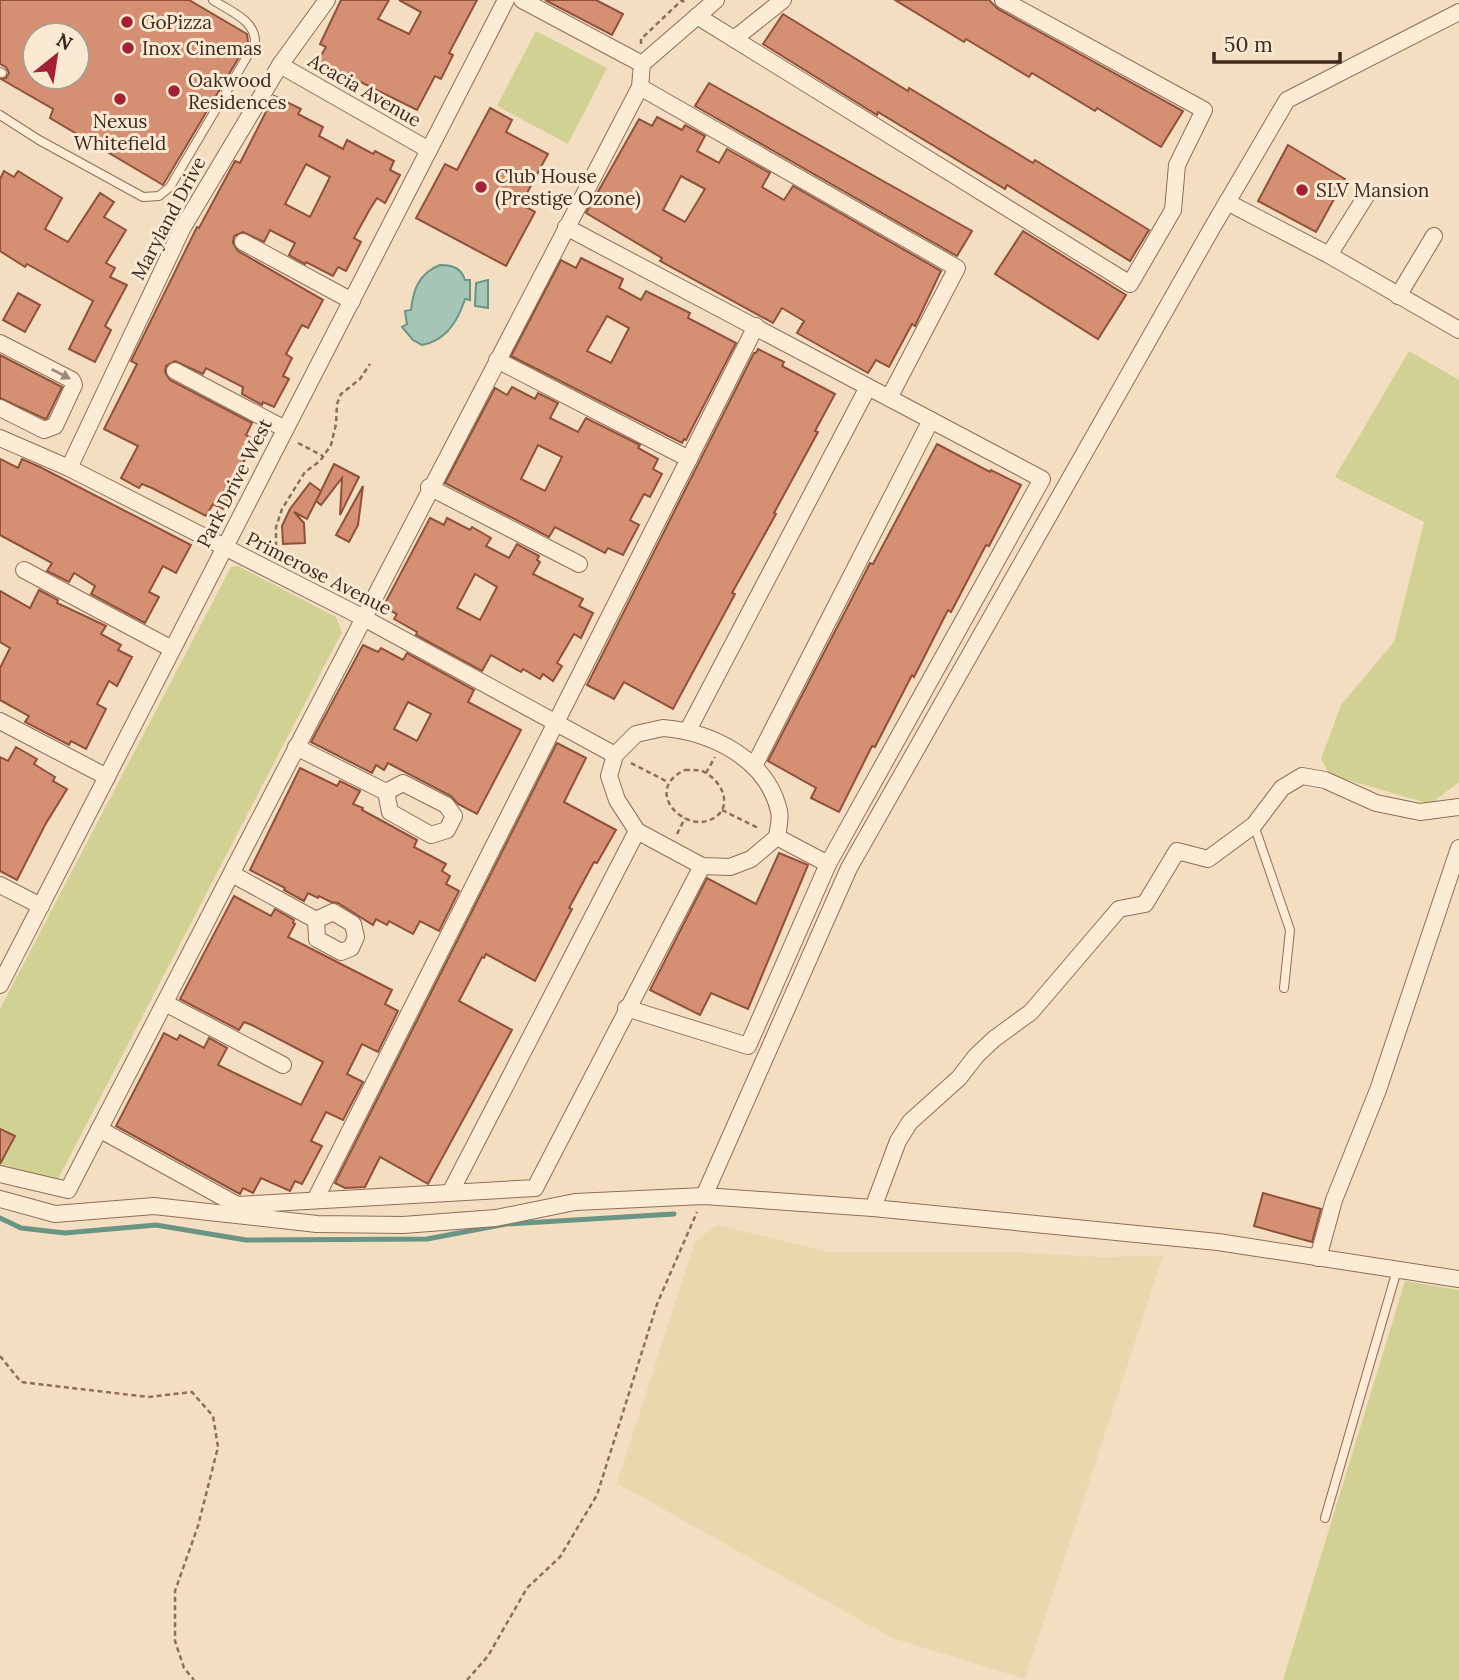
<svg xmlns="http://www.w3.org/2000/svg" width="1459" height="1680" font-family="Lora,serif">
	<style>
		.farmland { fill: #e9d8ae }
		.green { fill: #d2d194 }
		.water { fill: #a5c5b7; stroke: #6a9484; stroke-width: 2 }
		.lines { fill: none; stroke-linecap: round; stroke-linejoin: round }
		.stream { stroke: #6a9484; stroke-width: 5 }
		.building { fill: #d59074; stroke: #90513a; stroke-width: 2; fill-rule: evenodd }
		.service-casing { stroke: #8f6d57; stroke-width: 10 }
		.minor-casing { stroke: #8f6d57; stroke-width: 18 }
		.path { stroke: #8f6d57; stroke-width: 2.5; stroke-dasharray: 5 3.5; stroke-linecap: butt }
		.service { stroke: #fcecd6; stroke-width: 8 }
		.minor { stroke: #fcecd6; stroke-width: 16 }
		.oneway { fill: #9c8a7a }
		.poi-dot { fill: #a42032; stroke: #f9e9d2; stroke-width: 2.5 }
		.labels { text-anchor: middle; stroke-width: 6; stroke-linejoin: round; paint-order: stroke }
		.poi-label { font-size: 19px; fill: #3d281d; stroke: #f9e9d2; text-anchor: start }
		.street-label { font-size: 19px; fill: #3d281d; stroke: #f9e9d2 }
	</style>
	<rect width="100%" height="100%" fill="#f3dec2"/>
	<polygon class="farmland" points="717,1225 829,1252 1014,1252 1099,1257 1163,1256 1025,1679 892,1638 617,1483 695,1241"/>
	<g class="green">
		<polygon points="536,31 607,68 568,144 497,106"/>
		<polygon points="1409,351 1459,380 1459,782 1430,804 1330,775 1321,759 1341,705 1394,642 1424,522 1335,477"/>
		<polygon points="238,566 336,617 342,632 57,1181 46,1183 0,1164 0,1009 231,567"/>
		<polygon points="1405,1281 1459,1290 1459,1680 1283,1680"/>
	</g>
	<g class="water">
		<path d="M440 265C453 265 461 268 465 280H470V300L465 299C458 321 446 341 422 345L413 340 402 327 407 324 405 311 411 310C413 290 419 273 440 265Z"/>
		<polygon points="488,280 488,308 475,306 476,283"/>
	</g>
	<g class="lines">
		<polyline class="stream" points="0,1218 21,1228 65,1233 156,1225 246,1240 427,1239 506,1224 674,1214"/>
	</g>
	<g class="building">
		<path d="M0 0H189L247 34 248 42 163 185 50 118 53 109 1 79 6 78 9 73 6 67 0 64ZM35 35H77V77H35Z"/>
		<polygon points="341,0 389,0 378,19 409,34 421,12 399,0 477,0 449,53 453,55 441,79 435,76 417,110 318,61 326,47 320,44"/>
		<polygon points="545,0 596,0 623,14 612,35"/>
		<polygon points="895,0 989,0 998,9 1183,111 1161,147 1097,108 1095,111 1032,73 1029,77 966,39 964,42"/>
		<polygon points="783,14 908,91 909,88 1033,163 1035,160 1149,230 1130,261 1007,185 1005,189 878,112 877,115 763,44"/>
		<polygon points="709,83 972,231 957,256 695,106"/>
		<path d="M274 96 301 109 298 114 323 127 319 136 343 149 347 140 373 154 375 151 394 161 390 170 400 175 385 203 377 198 370 209 354 238 361 242 346 271 338 267 333 276 306 262 305 264 289 255 295 243 270 230 264 242 243 232 234 236 233 243 238 251 323 300 308 328 302 325 286 354 292 358 283 376 289 379 274 407 263 402 262 405 242 394 243 387 206 368 203 374 175 361 166 366 165 372 170 380 252 423 246 435 255 440 231 487 234 488 223 509 213 504 206 516 152 488 142 484 139 488 121 478 138 446 104 429 137 364 131 361 197 227 199 228 235 161 240 163ZM306 164 330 177 310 217 285 204Z"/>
		<polygon points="490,108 512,120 506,132 548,154 521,204 535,212 506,266 416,218 445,164 457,170"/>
		<path d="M657 117 680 129 682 130 685 125 705 136 697 151 719 163 727 149 770 173 762 187 784 200 793 186 941 271 915 326 912 324 889 367 876 360 868 373 797 333 804 321 782 308 773 323 660 261 662 258 586 213 639 119 652 126ZM681 176 705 189 685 222 663 210Z"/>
		<polygon points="1288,145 1345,179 1316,232 1258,201"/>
		<polygon points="4,171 14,177 18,171 62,198 45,229 68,242 100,193 114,202 104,217 126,230 106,263 115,268 110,277 127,285 105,326 111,330 95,362 69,349 93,301 27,264 25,267 0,251 0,179"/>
		<polygon points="1023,231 1126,295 1098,339 995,274"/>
		<path d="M581 258 623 279 619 288 641 300 646 291 690 313 688 318 736 343 686 440 684 439 682 443 511 356 561 260 576 268ZM607 316 629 328 611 363 587 351Z"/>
		<polygon points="18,293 40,305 25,332 3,320"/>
		<polygon points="758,349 784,362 782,366 835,394 815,431 818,432 774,513 776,514 732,593 735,594 673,709 624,682 614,699 587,685 754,353 756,353"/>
		<polygon points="0,355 62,387 47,418 45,419 0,398"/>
		<path d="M512 387 535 399 538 393 558 403 550 418 578 432 586 418 640 445 638 448 658 459 653 469 662 474 650 497 644 494 630 520 639 525 623 555 608 548 605 553 555 527 549 537 445 483 495 388 507 395ZM538 445 562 457 545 491 521 479Z"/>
		<polygon points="937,444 990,472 991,470 1021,485 989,546 986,545 951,612 948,610 914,677 912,675 875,747 872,746 839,812 811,798 816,788 768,761 864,575 870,563 873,564"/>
		<polygon points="0,459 18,468 22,459 40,467 191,545 176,573 163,566 149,592 159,597 145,623 91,594 95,586 74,573 69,582 47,571 52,563 0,535"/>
		<polygon points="334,464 359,477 340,515 342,478 321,505 316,501"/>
		<polygon points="310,483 321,491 307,519 294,512 304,523 305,543 283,544 282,526 290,509"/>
		<polygon points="363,486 358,525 349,542 336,535"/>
		<path d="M430 518 444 525 447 518 470 530 472 527 491 538 486 546 509 558 517 544 539 556 537 560 540 562 533 574 583 599 579 606 593 613 581 638 574 634 557 663 562 666 553 681 543 674 540 679 523 669 521 672 491 655 482 671 416 635 417 632 394 619 397 614 383 607ZM475 574 497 587 480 620 457 608Z"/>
		<polygon points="39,590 58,600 57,603 106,626 101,634 121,645 118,650 132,657 117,686 109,681 97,704 106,709 86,749 71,741 69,745 25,722 29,716 0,700 0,668 10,648 0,642 0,591 30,608"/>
		<path d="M363 645 378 652 381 648 403 660 407 653 474 690 468 702 521 730 477 814 458 804 451 796 388 763 384 770 376 765 372 773 311 742ZM408 702 431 714 417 741 394 729Z"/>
		<polygon points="557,743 586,758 564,802 616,830 597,863 594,862 569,908 572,909 535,981 486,954 484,958 482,957 459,1001 512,1030 428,1184 380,1157 365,1187 345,1188 335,1183"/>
		<polygon points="16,747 37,759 34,764 55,777 53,781 67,789 45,825 17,880 0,871 0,757 8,761"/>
		<polygon points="300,768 337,786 340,781 360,791 353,804 363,808 362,810 417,840 414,847 446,864 442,871 450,876 446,884 459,891 439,931 420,921 413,934 389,921 387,925 376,919 373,925 338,903 331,902 319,896 318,898 308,893 304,901 284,890 285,888 250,870"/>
		<polygon points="779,853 808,865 748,1009 711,993 700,1015 650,990 707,878 756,904"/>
		<polygon points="234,896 271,916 275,909 294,920 293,923 295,924 288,937 392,990 385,1004 398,1011 378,1052 362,1044 347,1074 363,1082 343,1120 326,1112 311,1141 322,1146 302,1184 295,1181 290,1191 261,1178 253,1193 243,1188 240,1194 116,1126 164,1033 177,1040 180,1035 204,1048 209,1038 227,1048 218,1065 301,1105 323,1062 252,1025 244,1022 239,1030 180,999"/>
		<polygon points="0,1129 15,1136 0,1164"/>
		<polygon points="1263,1193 1321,1209 1312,1242 1254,1226"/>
	</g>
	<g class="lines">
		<g class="service-casing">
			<g id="service">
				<polyline points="0,72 2,73"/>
				<path d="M0 115 39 140 143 197 159 196 170 187 255 43C256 20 229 11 213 0"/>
				<polyline points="1254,825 1290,930 1284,988"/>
				<polyline points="1325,1518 1397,1270"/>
			</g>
		</g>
		<g class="minor-casing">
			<g id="minor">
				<polyline points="522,0 642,64"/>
				<polyline points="697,16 1130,284 1173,210 1177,165 1204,110 1003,0"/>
				<polyline points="734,39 783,0"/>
				<polyline points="280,65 429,150"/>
				<polyline points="640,87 957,268 889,398"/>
				<polyline points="1227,202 1329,255 1459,330"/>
				<polyline points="566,227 1042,479 828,864 777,837"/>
				<polyline points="243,242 352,301"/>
				<polyline points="1329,255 1366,196"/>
				<polyline points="1398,296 1434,236"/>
				<polyline points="0,343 72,380 74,385 55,426 44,430 0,408"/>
				<polyline points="497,360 689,459"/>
				<polyline points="175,371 285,429"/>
				<polyline points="0,438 69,468 362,617 615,755"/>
				<polyline points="69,468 182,229 280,65 327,0"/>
				<polyline points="429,487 579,564"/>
				<polyline points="24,570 172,649"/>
				<polyline points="0,721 107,777"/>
				<path d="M663 728C712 732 767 759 779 811 781 819 778 829 777 837L751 859 730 867 702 866 637 831 617 800 609 776 615 755 636 734Z"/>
				<polyline points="688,730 868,387"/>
				<polyline points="296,747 386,792 403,783 446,805 454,816 447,830 431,835 390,812 386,792"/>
				<polyline points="754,766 931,420"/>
				<polyline points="232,874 316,920 333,912 353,924 356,937 351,948 341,952 317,939 316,920"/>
				<polyline points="0,885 41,906"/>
				<polyline points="0,985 506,0"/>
				<polyline points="165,1003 283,1065"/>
				<polyline points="626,1008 748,1046 828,864"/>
				<polyline points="99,1129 237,1205 535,1188 702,866"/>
				<path d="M0 1174 68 1190C258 822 447 454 640 87L642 64 716 0"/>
				<polyline points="450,1193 637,831"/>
				<polyline points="704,1196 849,868 1212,228 1287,100 1459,12"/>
				<polyline points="0,1199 55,1214 154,1206 317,1224 403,1225 496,1218 575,1202 704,1196 873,1208 1218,1242 1459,1279"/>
				<polyline points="315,1200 756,326"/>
				<polyline points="873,1208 898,1141 910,1122 959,1078 976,1056 994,1039 1031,1012 1119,909 1145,904 1177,851 1208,859 1254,825 1282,788 1302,776 1325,780 1376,803 1420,812 1459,807"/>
				<polyline points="1318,1258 1334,1200 1378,1090 1459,848"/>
			</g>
		</g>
		<g class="path">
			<polyline points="641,44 641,39 682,0 686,4"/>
			<polyline points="298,443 323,456"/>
			<polyline points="276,555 276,527 282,509 305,472 320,461 331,445 336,424 337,404 341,394 360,379 370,364"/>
			<polyline points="631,763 668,782"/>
			<path d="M685 770C692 770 700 769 706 773 720 781 732 802 718 815 690 840 639 791 685 770Z"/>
			<polyline points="706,773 715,757"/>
			<polyline points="722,810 760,829"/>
			<polyline points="677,834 685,818"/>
			<polyline points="0,1356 21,1382 148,1397 192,1392 213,1416 218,1447 198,1526 175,1591 175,1641 184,1668 194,1680"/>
			<polyline points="467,1680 488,1656 527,1588 560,1557 597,1495 657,1304 697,1212"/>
		</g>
		<use href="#service" class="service"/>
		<use href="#minor" class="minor"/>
	</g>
	<defs><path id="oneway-solid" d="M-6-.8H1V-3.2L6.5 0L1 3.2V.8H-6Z" transform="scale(1.75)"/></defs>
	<use class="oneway" href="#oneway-solid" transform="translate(61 374) rotate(27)"/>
	<g class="poi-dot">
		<circle cx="127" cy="22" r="7"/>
		<circle cx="128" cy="48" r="7"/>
		<circle cx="174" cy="91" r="7"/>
		<circle cx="120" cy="99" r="7"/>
		<circle cx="481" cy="187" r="7"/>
		<circle cx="1302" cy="190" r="7"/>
	</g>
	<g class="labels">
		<g class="poi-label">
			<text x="141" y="29">GoPizza</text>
			<text x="142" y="55">Inox Cinemas</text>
			<text x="188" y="87">Oakwood<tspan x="188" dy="22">Residences</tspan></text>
			<text x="120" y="128" text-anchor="middle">Nexus<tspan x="120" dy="22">Whitefield</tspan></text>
			<text x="495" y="183">Club House<tspan x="495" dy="22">(Prestige Ozone)</tspan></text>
			<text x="1316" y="197">SLV Mansion</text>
		</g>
		<g class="street-label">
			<text transform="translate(365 90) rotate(30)" y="7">Acacia Avenue</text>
			<text transform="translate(168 218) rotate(-62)" y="7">Maryland Drive</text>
			<text transform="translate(234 483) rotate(-63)" y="7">Park Drive West</text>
			<text transform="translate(319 573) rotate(27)" y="7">Primerose Avenue</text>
		</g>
	</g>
	<g transform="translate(56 56) rotate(30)"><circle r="33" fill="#f9e9d2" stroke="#ae9c8a" stroke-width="2"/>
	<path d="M0-5L12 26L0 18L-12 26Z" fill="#a42032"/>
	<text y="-10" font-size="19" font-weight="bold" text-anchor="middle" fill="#3d281d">N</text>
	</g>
	<path d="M1214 52v10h126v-10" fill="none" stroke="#3d281d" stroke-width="3.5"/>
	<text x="1224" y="52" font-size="21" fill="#3d281d" stroke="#f9e9d2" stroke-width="5" paint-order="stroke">50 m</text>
</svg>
